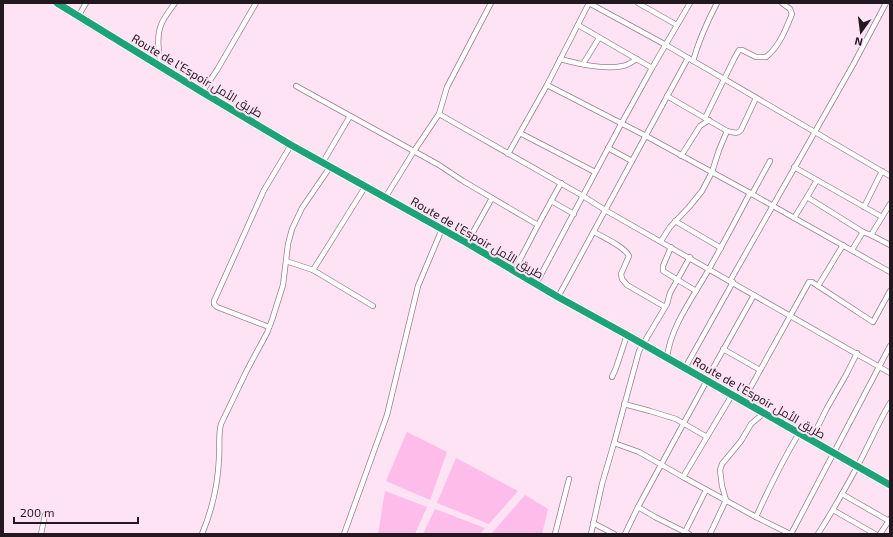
<svg xmlns="http://www.w3.org/2000/svg" width="893" height="537" font-family="'Exo 2',Cairo,sans-serif">
	<style>
		.green { fill: #fdbcea }
		.lines { fill: none; stroke-linecap: round; stroke-linejoin: round }
		.minor-casing { stroke: #9b7d92; stroke-width: 6 }
		.highway-casing { stroke: #fff; stroke-width: 9 }
		.minor { stroke: #fff; stroke-width: 4.5 }
		.highway { stroke: #1da377; stroke-width: 7 }
		.labels { text-anchor: middle; stroke-width: 4; stroke-linejoin: round; paint-order: stroke }
		.street-label { font-size: 12px; fill: #241820; stroke: #fde3f4 }
	</style>
	<rect width="100%" height="100%" fill="#fde3f4"/>
	<g class="green">
		<polygon points="407,432 447,452 430,500 386,481"/>
		<polygon points="456,458 518,491 489,524 437,503"/>
		<polygon points="385,491 427,507 415,534 378,534"/>
		<polygon points="525,495 548,509 542,534 491,534"/>
		<polygon points="435,509 485,528 480,534 423,534"/>
	</g>
	<g class="lines">
		<g class="minor-casing">
			<g id="minor">
				<polyline points="589,3 666,45 890,176"/>
				<polyline points="638,3 677,25"/>
				<polyline points="78,17 86,3"/>
				<polyline points="578,25 652,68"/>
				<path d="M560 59C579 64 604 70 623 66 628 65 632 62 637 59"/>
				<path d="M693 61C699 40 707 22 717 3"/>
				<polyline points="583,64 599,38"/>
				<path d="M161 67C159 53 156 38 161 25 164 17 170 10 175 3"/>
				<polyline points="547,85 589,3"/>
				<polyline points="296,86 439,165 463,181 538,225"/>
				<polyline points="202,92 217,70 256,3"/>
				<path d="M667 96 727 131C733 132 737 135 741 130L756 98"/>
				<polyline points="439,114 583,196 605,210 890,373"/>
				<path d="M705 118 734 59 739 50H742L756 57H766C779 47 786 29 792 14L790 9 782 3"/>
				<polyline points="520,133 595,172"/>
				<polyline points="608,148 632,161"/>
				<polyline points="508,154 547,85 646,136 750,193 890,272"/>
				<polyline points="681,156 700,126 709,120"/>
				<polyline points="323,162 350,116"/>
				<polyline points="794,167 882,217"/>
				<polyline points="817,180 807,197 863,232 871,235 890,245"/>
				<polyline points="752,194 770,161"/>
				<polyline points="385,198 414,151 439,114 447,87 491,3"/>
				<polyline points="551,201 574,214"/>
				<polyline points="864,207 882,171"/>
				<polyline points="794,218 807,197"/>
				<polyline points="675,221 721,248"/>
				<path d="M594 232C603 237 625 247 629 256L621 274 622 279 627 285 665 307"/>
				<polyline points="871,235 890,204"/>
				<polyline points="661,241 670,227 689,207 702,191 712,172 719,150 727,131"/>
				<polyline points="467,243 492,198"/>
				<polyline points="671,247 663,266 663,271 696,291"/>
				<polyline points="852,250 863,232"/>
				<polyline points="286,261 313,270 373,306"/>
				<polyline points="313,270 325,251 365,187"/>
				<polyline points="514,271 538,225 561,183"/>
				<polyline points="730,281 853,65 886,3"/>
				<polyline points="536,284 620,126 652,68 690,3"/>
				<polyline points="818,286 843,245"/>
				<polyline points="558,297 688,58"/>
				<polyline points="269,327 217,307 214,304 214,301 264,190 291,145"/>
				<polyline points="723,349 760,370"/>
				<path d="M667 358C670 327 694 296 709 269 723 244 737 218 750 193"/>
				<polyline points="685,368 733,282"/>
				<polyline points="713,368 754,295"/>
				<polyline points="612,377 616,368 627,335"/>
				<polyline points="732,395 683,477 756,517 790,534"/>
				<polyline points="743,401 809,282 812,282 818,286 873,322 890,291"/>
				<polyline points="624,404 650,411 676,419 707,437"/>
				<polyline points="811,440 827,408 846,375 857,353"/>
				<polyline points="683,477 639,452 614,443 639,351 667,304 670,293 690,257"/>
				<polyline points="842,494 889,521"/>
				<polyline points="638,507 655,517 689,534"/>
				<polyline points="833,510 875,534"/>
				<path d="M756 517C769 488 783 460 799 433"/>
				<polyline points="593,523 614,534"/>
				<polyline points="685,532 706,490"/>
				<polyline points="41,534 45,515"/>
				<path d="M202 534C212 510 218 484 219 458 220 446 218 435 221 424L247 370 267 333 272 320 283 285 288 244 292 229 302 208 330 167"/>
				<polyline points="344,534 387,415 418,286 442,229"/>
				<polyline points="555,534 569,479"/>
				<polyline points="591,534 602,484 614,443"/>
				<polyline points="625,534 638,507 705,384"/>
				<polyline points="710,534 726,500 722,486 720,470 722,464 741,441 751,424 764,413"/>
				<polyline points="791,534 890,346"/>
				<path d="M818 534C832 512 845 489 857 467 869 445 878 423 890 403"/>
				<polyline points="880,534 890,519"/>
			</g>
		</g>
		<g class="highway-casing">
			<polyline id="highway" points="57,3 202,92 291,145 467,243 558,297 627,335 890,485"/>
		</g>
		<use href="#minor" class="minor"/>
		<use href="#highway" class="highway"/>
	</g>
	<g class="labels">
		<g class="street-label">
			<text transform="translate(197 76) rotate(31)" y="4">Route de l’Espoir طريق الأمل</text>
			<text transform="translate(477 238) rotate(30)" y="4">Route de l’Espoir طريق الأمل</text>
			<text transform="translate(759 398) rotate(30)" y="4">Route de l’Espoir طريق الأمل</text>
		</g>
	</g>
	<rect width="893" height="537" fill="none" stroke="#241820" stroke-width="8"/>
	<g transform="translate(861 32) rotate(194)" stroke="#fde3f4" stroke-width="3" paint-order="stroke">
	<path d="M0-3L7 15L0 10L-7 15Z" fill="#241820"/>
	<text y="-6" font-size="11" font-weight="bold" text-anchor="middle" fill="#241820">N</text>
	</g>
	<path d="M14 517v6h124v-6" fill="none" stroke="#241820" stroke-width="2"/>
	<text x="20" y="517" font-size="12" fill="#241820" stroke="#fde3f4" stroke-width="3" paint-order="stroke">200 m</text>
</svg>
